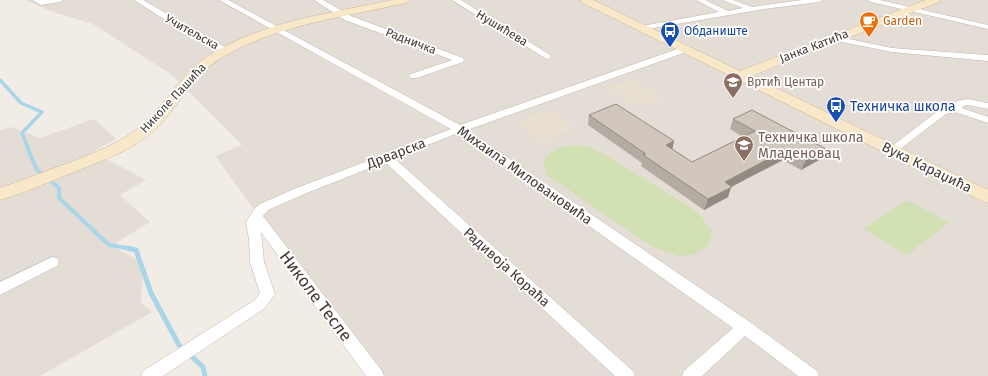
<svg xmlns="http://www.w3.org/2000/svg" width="988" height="376" font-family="'Fira Sans',sans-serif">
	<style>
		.residential { fill: #e4ddd5 }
		.education { fill: #e9dfd1 }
		.green { fill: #d2e1b3 }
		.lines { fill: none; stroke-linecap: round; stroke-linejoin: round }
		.stream-far2 { stroke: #a8d6e8; stroke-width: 3.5 }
		.stream-far1 { stroke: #a8d6e8; stroke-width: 4 }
		.stream { stroke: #a8d6e8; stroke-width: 5 }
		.street-casing { stroke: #beb6ad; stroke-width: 1 }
		.secondary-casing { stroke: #ccb99a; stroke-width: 1 }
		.street { fill: #fff; fill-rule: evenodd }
		.secondary { fill: #f8e7c9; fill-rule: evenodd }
		.wall { fill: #b4aba3 }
		.shaded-wall { fill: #928b84 }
		.building { fill: #d1c7bd; stroke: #928b84 }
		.labels { text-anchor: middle; stroke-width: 3.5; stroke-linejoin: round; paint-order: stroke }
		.far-food-label { font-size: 12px; fill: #c56008; stroke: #fff; text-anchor: start }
		.far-street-label { font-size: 12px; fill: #433c36; stroke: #fff }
		.far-transit-label { font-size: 12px; fill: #164399; stroke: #fff; text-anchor: start }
		.far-education-label { font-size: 12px; fill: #785e54; stroke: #fff; text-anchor: start }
		.transit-label { font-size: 14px; fill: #164399; stroke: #fff; text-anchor: start }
		.education-label { font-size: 14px; fill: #785e54; stroke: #fff; text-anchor: start }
		.street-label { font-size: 14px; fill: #433c36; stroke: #fff }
		.near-street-label { font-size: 17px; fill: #433c36; stroke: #fff }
	</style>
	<rect width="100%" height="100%" fill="#f1ece6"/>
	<g class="residential">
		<polygon points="26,0 988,0 988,376 376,376 215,156 242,145 172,75 93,24 53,12"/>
		<polygon points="94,119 116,139 93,152 146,180 120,195 150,222 111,246 143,263 141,303 152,312 40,376 0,376 0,131 10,127 40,138"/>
	</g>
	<g class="education">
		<polygon points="632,80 663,98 638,107 607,88"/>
		<polygon points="549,109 575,127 541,142 515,122"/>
	</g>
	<g class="green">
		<polygon points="574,145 589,147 604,154 690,207 701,216 712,232 708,246 693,255 678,256 651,246 547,175 544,166 546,156 558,148"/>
		<polygon points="907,200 949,222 907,255 864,229"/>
	</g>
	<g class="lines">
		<polyline class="stream-far2" points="0,80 21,103 42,112 22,133 28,148"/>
		<polyline class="stream-far1" points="27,147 37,170 59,188 59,198 109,245 133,249"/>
		<polyline class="stream" points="127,248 136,250 151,293 179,345 203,367 205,376"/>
		<g class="street-casing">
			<g id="street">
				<polygon points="32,0 64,0 60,2 41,5"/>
				<polygon points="134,0 143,0 230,50 229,52 223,52 173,25"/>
				<polygon points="219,0 228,0 460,125 683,47 689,47 690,49 689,51 467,130 750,322 817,371 819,376 798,376 745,336 702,376 682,376 684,371 733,328 458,133 394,158 633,371 635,376 615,376 385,162 302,195 268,210 263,216 382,371 384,376 366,376 261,232 264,262 275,294 265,308 163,376 141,376 143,371 255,300 260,293 250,262 249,239 246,222 255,208 260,204 294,189 451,129"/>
				<polygon points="314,0 323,0 351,16 463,58 464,60 463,62 417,78 411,78 409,76 411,74 452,60 345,20"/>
				<polygon points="452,0 461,0 552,56 548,59 545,58"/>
				<polygon points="696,0 705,0 728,11 743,8 722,0 733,0 752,7 802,0 823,0 819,2 764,9 642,30 638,28 642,26 719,12"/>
				<polygon points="867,0 880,0 988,25 988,29 871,2"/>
				<polygon points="832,36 835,36 892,48 988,55 988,61 892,52 832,40"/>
				<polygon points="968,99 988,103 988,109 968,105 963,106 962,108 988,117 988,123 955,112 946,114 896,152 888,152 887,150 939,110 953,107 957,101"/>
				<polygon points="52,257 57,258 59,262 57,266 0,295 0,282"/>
			</g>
		</g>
		<g class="secondary-casing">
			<g id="secondary">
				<path d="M392 0H411L406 3C344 17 276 25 221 58 192 75 178 108 154 131 129 153 93 164 62 177 42 185 21 194 0 200V188C23 180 46 171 68 163 94 153 122 143 143 124 168 102 183 70 213 53 266 21 332 13 392 0Z"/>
				<polygon points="580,0 593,0 740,71 926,0 940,0 939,2 751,76 988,190 988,203 982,201 581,2"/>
			</g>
		</g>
		<use href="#street" class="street"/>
		<use href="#secondary" class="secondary"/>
	</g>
	<polygon class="wall" points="589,115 672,149 692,162 743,137 730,129 733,119 821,159 801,170 783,160 731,187 728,197 704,210 641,166 642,163 588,125"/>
	<g class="shaded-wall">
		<polygon points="674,141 672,151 666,145"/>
		<polygon points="787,149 783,160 731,187 728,197 704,210 708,199 725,182"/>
		<polygon points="826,149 821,159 801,170 806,160"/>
	</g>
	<polygon class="building" points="616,104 674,141 666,145 692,162 755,131 733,119 752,110 826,149 806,160 787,149 725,182 732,187 708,199 643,155 646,154 589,115"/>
	<defs>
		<g id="cafe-pin" transform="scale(1)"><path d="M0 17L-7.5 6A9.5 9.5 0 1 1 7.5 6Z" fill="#e8710a" stroke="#fff"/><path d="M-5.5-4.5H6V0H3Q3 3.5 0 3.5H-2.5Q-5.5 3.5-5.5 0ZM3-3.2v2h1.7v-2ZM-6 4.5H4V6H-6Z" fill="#fff"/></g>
		<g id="bus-pin" transform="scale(1)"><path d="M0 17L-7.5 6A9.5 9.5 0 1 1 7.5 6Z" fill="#1a4fb4" stroke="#fff"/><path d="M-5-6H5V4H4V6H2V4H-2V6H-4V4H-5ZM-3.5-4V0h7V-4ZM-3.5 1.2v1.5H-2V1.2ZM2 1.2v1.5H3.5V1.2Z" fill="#fff"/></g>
		<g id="school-pin" transform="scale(1)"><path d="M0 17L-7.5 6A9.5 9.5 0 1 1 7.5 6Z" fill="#8d6e63" stroke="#fff"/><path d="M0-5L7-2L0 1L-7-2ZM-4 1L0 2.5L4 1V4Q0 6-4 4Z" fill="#fff"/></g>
	</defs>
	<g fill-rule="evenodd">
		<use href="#cafe-pin" x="869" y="21"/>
		<use href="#bus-pin" x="670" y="31"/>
		<use href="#school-pin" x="733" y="82"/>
		<use href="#bus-pin" x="836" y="106"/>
		<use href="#school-pin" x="744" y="145"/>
	</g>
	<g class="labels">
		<g class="far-food-label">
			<text x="883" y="25">Garden</text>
		</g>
		<g class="far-street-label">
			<text transform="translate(502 28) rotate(31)" y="4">Нушићева</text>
			<text transform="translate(192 32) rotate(29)" y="4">Учитељска</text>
			<text transform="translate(411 41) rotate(21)" y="4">Радничка</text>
			<text transform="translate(814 46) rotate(-21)" y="4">Јанка Катића</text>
			<text transform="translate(173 98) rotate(-47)" y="4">Николе Пашића</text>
		</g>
		<g class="far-transit-label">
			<text x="684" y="35">Обданиште</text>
		</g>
		<g class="far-education-label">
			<text x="747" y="86">Вртић Центар</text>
		</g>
		<g class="transit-label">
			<text x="850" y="111">Техничка школа</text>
		</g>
		<g class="education-label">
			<text x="758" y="142">Техничка школа<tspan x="758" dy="16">Младеновац</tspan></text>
		</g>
		<g class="street-label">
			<text transform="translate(396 153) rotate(-21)" y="5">Дрварска</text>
			<text transform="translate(927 167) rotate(26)" y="5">Вука Караџића</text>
			<text transform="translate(525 175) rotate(35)" y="5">Михаила Миловановића</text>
			<text transform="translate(507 267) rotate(42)" y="5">Радивоја Кораћа</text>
		</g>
		<g class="near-street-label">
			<text transform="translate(316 296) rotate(53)" y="6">Николе Тесле</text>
		</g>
	</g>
</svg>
